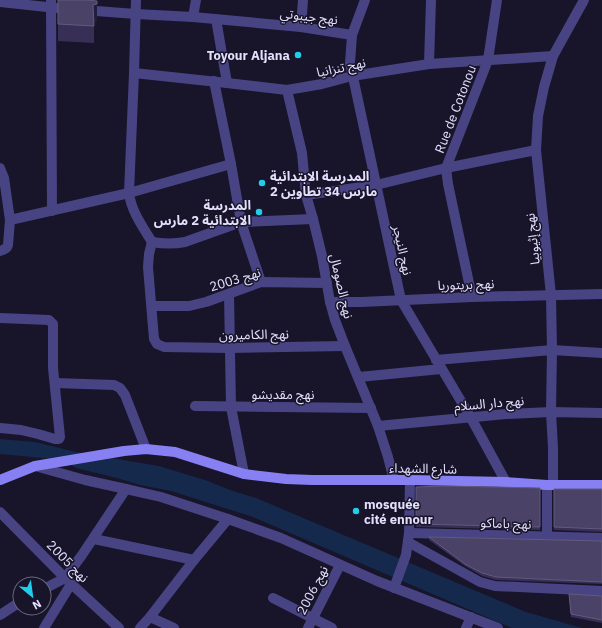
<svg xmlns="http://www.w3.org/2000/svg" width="602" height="628" font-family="'IBM Plex Sans','Noto Sans Arabic',sans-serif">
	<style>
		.water { fill: #15294d }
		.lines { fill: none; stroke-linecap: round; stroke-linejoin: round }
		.street { stroke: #484484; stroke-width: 10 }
		.secondary { stroke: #8680f3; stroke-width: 10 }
		.wall { fill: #382f56 }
		.shaded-wall { fill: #231c3d }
		.building { fill: #4a4267; stroke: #625b7f }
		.poi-dot { fill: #1fcfe9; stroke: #18142a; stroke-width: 1.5 }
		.labels { text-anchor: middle; stroke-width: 3; stroke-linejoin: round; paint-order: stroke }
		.street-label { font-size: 13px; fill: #e4e0fc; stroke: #18142a }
		.poi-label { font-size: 13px; font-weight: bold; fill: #e4e0fc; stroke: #18142a; text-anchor: end }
	</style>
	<rect width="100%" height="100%" fill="#18142a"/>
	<polygon class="water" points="0,439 35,442 76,452 159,466 208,481 230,490 256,498 526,612 582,628 512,628 253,517 171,491 140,485 117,478 76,468 64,460 0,454"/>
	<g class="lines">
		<g class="street">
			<polyline points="51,0 52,211"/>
			<path d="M136 0 134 73 129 193C131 211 143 227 152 242"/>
			<polyline points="365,0 352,35 350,63 401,300 471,418 506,482"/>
			<polyline points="0,2 56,8 136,14 193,17 301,27 352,35"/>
			<polyline points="193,17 196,0"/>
			<polyline points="216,19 227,83"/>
			<polyline points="301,27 303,0"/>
			<polyline points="429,64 431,0"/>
			<polyline points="134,73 227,83 287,90 322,84 352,76 429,64 553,56"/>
			<polyline points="214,81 231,164 241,222 261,282"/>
			<polyline points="287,90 302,153 306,195 313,219 322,256 330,302 335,320 345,346 378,426 388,457 394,480"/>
			<path d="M0 168 4 178 10 220 8 245C7 249 4 250 0 251"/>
			<polyline points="306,195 376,185 446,168 536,150"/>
			<path d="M313 219 241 222 185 242C174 244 164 244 152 242L149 254 148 267 154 339 157 344 164 347 229 348 345 346"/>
			<polyline points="10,220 129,193 231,164"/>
			<polyline points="229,294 231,407 244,474"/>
			<polyline points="472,297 448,184 446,168 488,60 497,0"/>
			<polyline points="330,302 361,302 472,297 602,294"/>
			<polyline points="152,306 189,306 206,302 261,282 327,283"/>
			<polyline points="0,318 49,320 53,324 53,368 60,437 59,439 55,439 38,434 21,430 0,428"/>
			<polyline points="436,360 552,350 602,353"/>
			<polyline points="359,377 441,369"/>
			<polyline points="55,383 114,385 120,388 125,395 146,449"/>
			<polyline points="195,406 371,408"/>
			<polyline points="378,426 506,414 551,412 602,413"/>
			<polyline points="35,466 85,480 126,489 161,497 228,519 281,538 377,581 498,628"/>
			<polyline points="547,485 547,537"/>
			<polyline points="553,485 553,448 551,412 552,350 551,295 536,150 538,116 544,87 553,56 584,0"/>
			<polyline points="0,512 65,578 119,628"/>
			<polyline points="409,533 602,538"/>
			<polyline points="94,539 194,560"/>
			<polyline points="408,542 480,582 495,586 602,591"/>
			<polyline points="394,588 406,555 409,533 410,480"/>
			<polyline points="44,589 65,578 82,555 126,489"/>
			<polyline points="273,598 332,628"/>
			<polyline points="0,615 20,602"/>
			<polyline points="150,617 174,628"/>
			<polyline points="44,628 71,584"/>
			<polyline points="140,628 150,617 194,560 228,519"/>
			<polyline points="308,628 340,565"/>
			<polyline points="466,628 471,617"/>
		</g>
		<polyline class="secondary" points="0,480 35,466 124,451 146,449 175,452 244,474 286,479 312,480 410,480 506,482 547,485 602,485"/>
	</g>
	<g class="wall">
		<polygon points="58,0 97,21 94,22 94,43 58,41"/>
		<polygon points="416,487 540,488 540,530 416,527"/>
		<polygon points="554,489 602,489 602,532 554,530"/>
		<polygon points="429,537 602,541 602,584 496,580 482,576 465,566 429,540"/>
		<polygon points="569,594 602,596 602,623 571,617"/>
	</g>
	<polygon class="shaded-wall" points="97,4 97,21 93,22 93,5"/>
	<g class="building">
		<polygon points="58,0 87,0 97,1 97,4 93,5 94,26 58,24"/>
		<polygon points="444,486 540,488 540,527 416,524 416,487"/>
		<polygon points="554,489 602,489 602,529 554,527"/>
		<polygon points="429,537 602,541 602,582 496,577 482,573 465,564"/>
		<polygon points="569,594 602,596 602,620 571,614"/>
	</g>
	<g class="poi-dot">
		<circle cx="298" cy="55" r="4"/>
		<circle cx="262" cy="183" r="4"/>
		<circle cx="259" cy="212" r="4"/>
		<circle cx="356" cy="511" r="4"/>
	</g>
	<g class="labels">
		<g class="street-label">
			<text transform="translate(309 16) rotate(7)" y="5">نهج جيبوتي</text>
			<text transform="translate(341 67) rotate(-12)" y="5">نهج تنزانيا</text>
			<text transform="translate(455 109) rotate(-69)" y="5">Rue de Cotonou</text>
			<text transform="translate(532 239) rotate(-96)" y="5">نهج إثيوبيا</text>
			<text transform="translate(403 250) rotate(78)" y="5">نهج النيجر</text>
			<text transform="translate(235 279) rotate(-17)" y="5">نهج 2003</text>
			<text transform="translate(466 284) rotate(-2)" y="5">نهج بريتوريا</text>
			<text transform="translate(342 286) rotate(77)" y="5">نهج الصومال</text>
			<text transform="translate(254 334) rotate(-1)" y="5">نهج الكاميرون</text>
			<text x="283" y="399">نهج مقديشو</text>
			<text transform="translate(489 403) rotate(-5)" y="5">نهج دار السلام</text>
			<text transform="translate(423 468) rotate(1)" y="5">شارع الشهداء</text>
			<text transform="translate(506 523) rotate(2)" y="5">نهج باماكو</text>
			<text transform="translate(68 561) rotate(45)" y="5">نهج 2005</text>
			<text transform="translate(312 590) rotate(-63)" y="5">نهج 2006</text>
		</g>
		<g class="poi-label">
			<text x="290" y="60">Toyour Aljana</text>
			<text x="270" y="181" text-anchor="start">المدرسة الابتدائية<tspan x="270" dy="15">2 مارس 34 تطاوين</tspan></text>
			<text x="251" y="210">المدرسة<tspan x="251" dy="15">الابتدائية 2 مارس</tspan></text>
			<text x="364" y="509" text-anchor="start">mosquée<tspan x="364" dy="15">cité ennour</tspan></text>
		</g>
	</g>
	<g transform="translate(32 596) rotate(151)"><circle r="19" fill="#18142a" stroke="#6a667e"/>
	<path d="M0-3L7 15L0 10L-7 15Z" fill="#1fcfe9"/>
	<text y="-6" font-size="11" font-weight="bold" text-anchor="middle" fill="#e4e0fc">N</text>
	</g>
</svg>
